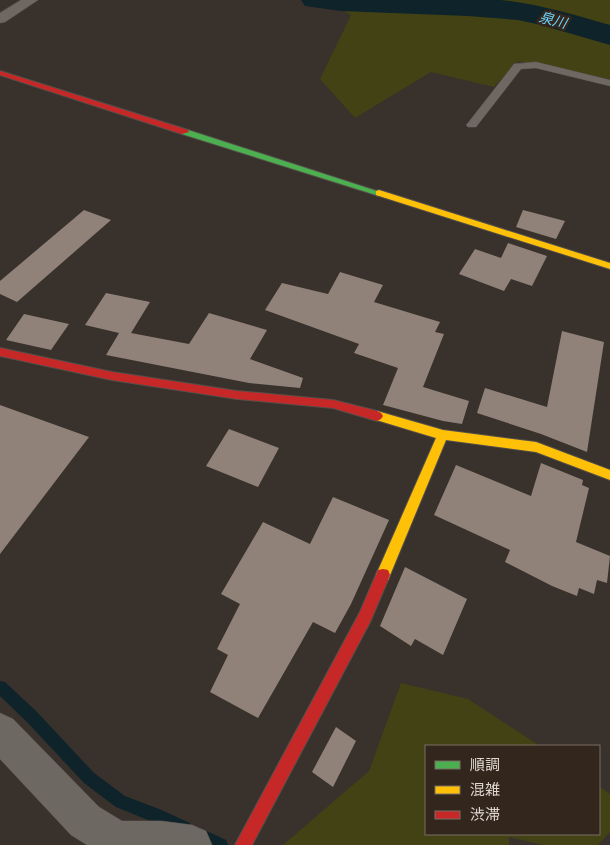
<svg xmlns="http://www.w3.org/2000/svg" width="610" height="845" font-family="'Varela Round','Noto Sans JP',sans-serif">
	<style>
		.green { fill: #424215 }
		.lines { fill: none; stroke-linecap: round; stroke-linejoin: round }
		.stream { fill: #0e232a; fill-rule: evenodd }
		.river { fill: #0e232a; fill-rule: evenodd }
		.building { fill: #908278 }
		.lane-casing { stroke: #554f4a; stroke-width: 1 }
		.street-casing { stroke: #554f4a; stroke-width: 1 }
		.fast-casing { stroke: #554f4a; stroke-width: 2 }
		.slow-casing { stroke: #554f4a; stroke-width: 2 }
		.jam-casing { stroke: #554f4a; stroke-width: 2 }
		.lane { fill: #6e6863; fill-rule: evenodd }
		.street { fill: #6e6863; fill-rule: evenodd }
		.fast { fill: #4caf50; fill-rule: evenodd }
		.slow { fill: #ffc107; fill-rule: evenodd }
		.jam { fill: #c62828; fill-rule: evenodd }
		.labels { text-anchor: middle; stroke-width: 5; stroke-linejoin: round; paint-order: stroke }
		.far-water-label { font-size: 14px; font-style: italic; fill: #69d4fc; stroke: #33261d }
	</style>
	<rect width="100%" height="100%" fill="#38312c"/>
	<g class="green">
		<polygon points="320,0 610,0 610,79 518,61 494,87 431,72 355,118 320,79 351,15"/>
		<polygon points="401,683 468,699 540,746 426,746 426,834 599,834 599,786 610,794 610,832 598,845 543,845 509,837 509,845 283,845 369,771"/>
	</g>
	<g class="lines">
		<g class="stream">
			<polygon points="0,681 5,682 37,712 94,773 125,796 159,809 190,823 192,828 190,833 185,835 116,807 84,783 27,722 0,696"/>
			<polygon points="198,827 226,840 228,845 205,845 193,839 191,834 193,829"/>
		</g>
		<path class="river" d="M301 0H501C539 4 574 15 610 25V45L541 25 518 20 468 16 341 11 305 6Z"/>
	</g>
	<g class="building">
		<polygon points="84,210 111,220 17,302 0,294 0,281"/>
		<polygon points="523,210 565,221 556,239 516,227"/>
		<polygon points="508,243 547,256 532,286 511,279 504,291 459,274 475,249 501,258"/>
		<polygon points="340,272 383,285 374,302 440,322 435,332 444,334 423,387 469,401 462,424 443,421 383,405 398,368 354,353 359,344 265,310 282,283 328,294"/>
		<polygon points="106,293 150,302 131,333 189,344 209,313 267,330 250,359 303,378 300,388 249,383 106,355 119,333 85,325"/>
		<polygon points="24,314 69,324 51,350 6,340"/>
		<polygon points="562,331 604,342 587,452 541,434 477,413 485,388 547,407"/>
		<polygon points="0,405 89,437 0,554"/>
		<polygon points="229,429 279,448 258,487 206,466"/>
		<polygon points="541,463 583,480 582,485 589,488 576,542 610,556 607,583 597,580 594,594 579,588 577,596 552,586 505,562 510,550 434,515 456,465 531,496"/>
		<polygon points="333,497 389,520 351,604 335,633 313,622 258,718 210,692 228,655 217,649 240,604 221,594 263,522 310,544"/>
		<polygon points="405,567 467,599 443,655 415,639 411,646 380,626"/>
		<polygon points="336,727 356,741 333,787 312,772"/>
	</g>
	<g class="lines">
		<g class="lane-casing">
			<polygon id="lane" points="536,62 610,80 610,86 536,68 521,69 476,127 468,127 466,125 468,123 514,64"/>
		</g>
		<g class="street-casing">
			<g id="street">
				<polygon points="21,0 38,0 5,22 0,23 0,13"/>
				<polygon points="0,713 13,719 99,807 122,821 161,821 192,825 206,831 212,845 87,845 71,835 0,759"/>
			</g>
		</g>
		<g class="fast-casing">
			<polygon id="fast" points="182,130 188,130 383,193 379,196 376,195 182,134"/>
		</g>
		<g class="slow-casing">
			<g id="slow">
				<polygon points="379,190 610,263 610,269 376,195 376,191"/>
				<polygon points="377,411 443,430 536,442 610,470 610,480 536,452 446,440 388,580 383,581 378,580 376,575 436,438 373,419 371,416 373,413"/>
			</g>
		</g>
		<g class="jam-casing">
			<g id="jam">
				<polygon points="0,71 188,130 189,132 182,134 0,75"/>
				<polygon points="0,348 112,372 237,391 333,400 377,411 381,413 383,416 381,419 377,421 333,408 237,399 112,380 0,356"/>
				<polygon points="383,569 388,570 390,575 370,622 252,845 235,845 360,612 378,570"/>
			</g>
		</g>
		<use href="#lane" class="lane"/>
		<use href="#street" class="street"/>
		<use href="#fast" class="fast"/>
		<use href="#slow" class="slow"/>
		<use href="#jam" class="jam"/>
	</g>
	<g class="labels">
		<g class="far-water-label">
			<text transform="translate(553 20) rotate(15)" y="5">泉川</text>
		</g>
	</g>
	<rect x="425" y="745" width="175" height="90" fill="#33261d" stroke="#786d65"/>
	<rect x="435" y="761" width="25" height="8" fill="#4caf50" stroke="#786d65"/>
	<text x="470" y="770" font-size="15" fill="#e0d7d1">順調</text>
	<rect x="435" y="786" width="25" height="8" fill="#ffc107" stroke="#786d65"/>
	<text x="470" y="795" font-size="15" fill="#e0d7d1">混雑</text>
	<rect x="435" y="811" width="25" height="8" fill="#c62828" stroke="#786d65"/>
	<text x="470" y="820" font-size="15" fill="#e0d7d1">渋滞</text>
</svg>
